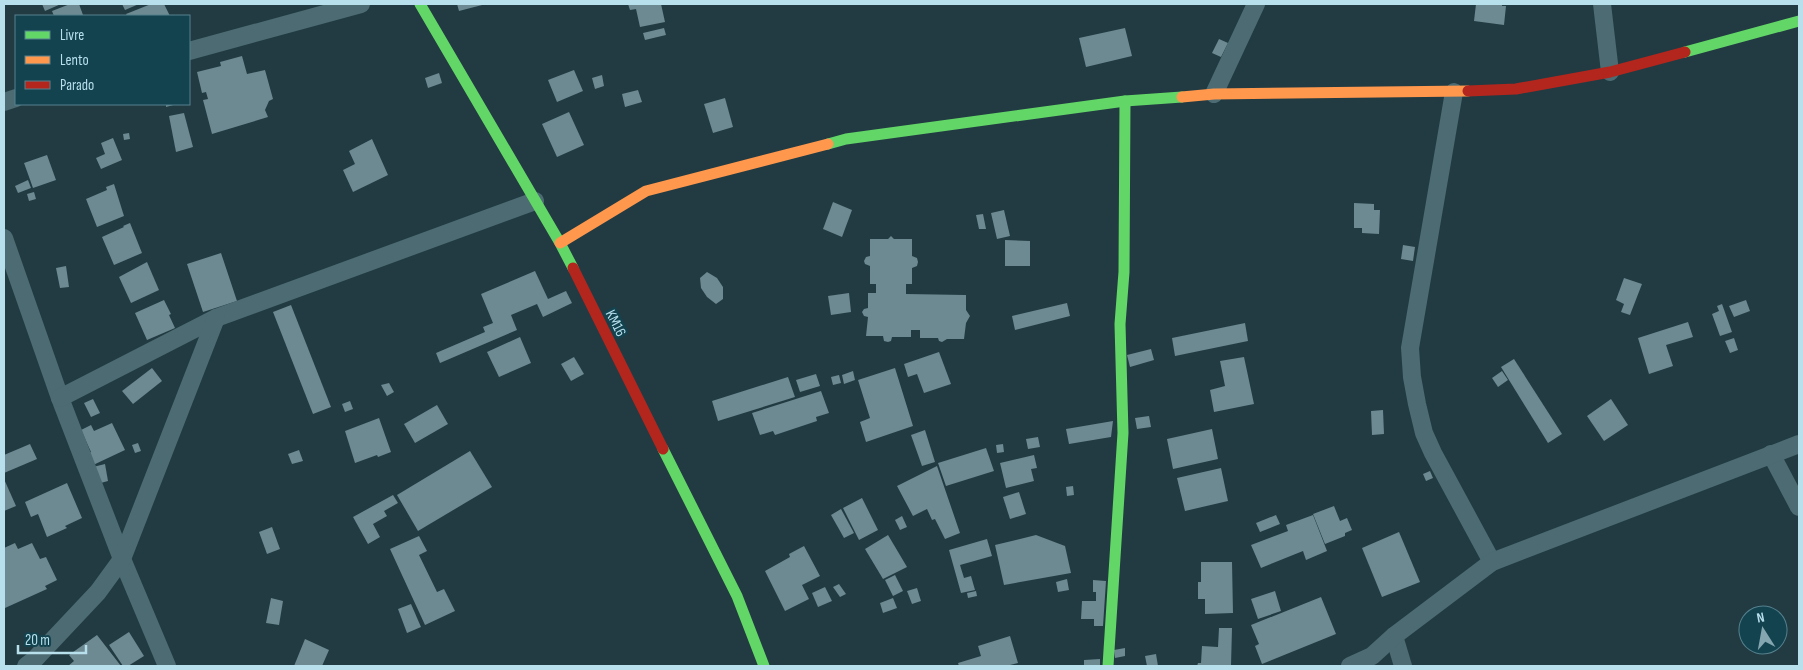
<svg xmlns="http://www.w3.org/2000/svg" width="1803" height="670" font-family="'Sofia Sans Condensed',sans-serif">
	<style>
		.building { fill: #6d8991 }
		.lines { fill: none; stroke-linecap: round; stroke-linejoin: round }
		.street { stroke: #4c6b72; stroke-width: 18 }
		.fast { stroke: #63d668; stroke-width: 11 }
		.slow { stroke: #ff974d; stroke-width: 11 }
		.jam { stroke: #b3261e; stroke-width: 11 }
		.labels { text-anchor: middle; stroke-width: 5; stroke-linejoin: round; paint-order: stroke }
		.street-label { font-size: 15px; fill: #b7dfec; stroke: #144350 }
	</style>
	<rect width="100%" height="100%" fill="#223b42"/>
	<g class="building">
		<polygon points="42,4 61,4 45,11"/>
		<polygon points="70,4 79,4 83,15 79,16 54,16 52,11"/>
		<polygon points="122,4 139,4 125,10"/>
		<polygon points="151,4 164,4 170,16 127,16 126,14"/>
		<polygon points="457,4 486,4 459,11"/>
		<polygon points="628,4 661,4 665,22 640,27 636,9 630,10"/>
		<polygon points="1476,4 1502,4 1502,6 1506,6 1504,25 1474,21"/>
		<polygon points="664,28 666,35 645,40 643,33"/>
		<polygon points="1125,28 1132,56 1086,67 1079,38"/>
		<polygon points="1219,39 1228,43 1221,57 1212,53"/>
		<polygon points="242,56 247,74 265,70 273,99 269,101 265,110 268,117 212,134 203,100 208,99 206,92 202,93 197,72 221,66 220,62"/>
		<polygon points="574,70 583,91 557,102 548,80"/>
		<polygon points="439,73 442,83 428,88 425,78"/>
		<polygon points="602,75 604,86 595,89 592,78"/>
		<polygon points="638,90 642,102 625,107 622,94"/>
		<polygon points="725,98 733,127 713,133 704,104"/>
		<polygon points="166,104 177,104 166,107"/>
		<polygon points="569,112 584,145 557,157 542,124"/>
		<polygon points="184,113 193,147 176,152 169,116"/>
		<polygon points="129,133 130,139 124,140 123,134"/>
		<polygon points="113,138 122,160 101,169 96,158 105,154 101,143"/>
		<polygon points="372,139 388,175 353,192 343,170 355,164 349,151"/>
		<polygon points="47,155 56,180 33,188 24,163"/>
		<polygon points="28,180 31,188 18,193 15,186"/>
		<polygon points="114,184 124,216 97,227 86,199 107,190 106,187"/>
		<polygon points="34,192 36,199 29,201 27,194"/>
		<polygon points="833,202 852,210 842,237 823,229"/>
		<polygon points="1354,203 1374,204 1374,210 1380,210 1379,234 1362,233 1362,228 1354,228"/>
		<polygon points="1004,210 1010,236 997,239 991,213"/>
		<polygon points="983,214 986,229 979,229 976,215"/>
		<polygon points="130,223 142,253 114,265 102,237 124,227 123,226"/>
		<polygon points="891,236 894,239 912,239 912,256 917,258 918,262 917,266 912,268 912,284 906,284 906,294 966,295 966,310 970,316 966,323 964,339 947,339 942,342 939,341 938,338 920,338 920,330 911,330 911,337 892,337 891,341 888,342 884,341 883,336 866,336 868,317 864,316 862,312 864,309 868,308 868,293 876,293 876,284 870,284 870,266 865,264 864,261 866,257 870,256 870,239 888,239"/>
		<polygon points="1005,240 1030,241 1030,266 1005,266"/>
		<polygon points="1403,245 1415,247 1413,261 1401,259"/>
		<polygon points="221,253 237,301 203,312 187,264"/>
		<polygon points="147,262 159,290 131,303 119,277"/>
		<polygon points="66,266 69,287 60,288 56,268"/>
		<polygon points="535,271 548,299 566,291 572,303 543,317 537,304 511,315 517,330 440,363 436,353 485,332 483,327 493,323 481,294"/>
		<polygon points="707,272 717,278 723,287 723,299 716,304 707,297 701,288 700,278"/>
		<polygon points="1624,278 1642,284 1630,315 1621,312 1624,304 1616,300"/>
		<polygon points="849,293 851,312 831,315 828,296"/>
		<polygon points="164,300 171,314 169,315 175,328 147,340 135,313"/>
		<polygon points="1746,300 1750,311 1734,317 1729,306"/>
		<polygon points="1067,303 1070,316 1015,330 1012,316"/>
		<polygon points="1722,304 1732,332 1720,336 1712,314 1719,311 1717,306"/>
		<polygon points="291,305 331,407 313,414 273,312"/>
		<polygon points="1688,322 1693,337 1666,345 1673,366 1649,374 1638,338"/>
		<polygon points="1245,323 1248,341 1175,356 1172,338"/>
		<polygon points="520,337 531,363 499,377 487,352"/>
		<polygon points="1734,338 1738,350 1730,353 1725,341"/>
		<polygon points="1151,349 1154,360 1130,367 1127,355"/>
		<polygon points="939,352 951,384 924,393 917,374 908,377 904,364"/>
		<polygon points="574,357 584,374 571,381 561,364"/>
		<polygon points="1244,357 1254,404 1214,412 1210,390 1225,386 1220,361"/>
		<polygon points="1514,359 1562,434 1548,443 1501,367"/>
		<polygon points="152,368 162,381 133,404 122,391"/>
		<polygon points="895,368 913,426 866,442 860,422 870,418 858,380"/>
		<polygon points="853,371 855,380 844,384 842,375"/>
		<polygon points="1502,371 1508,380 1498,387 1492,378"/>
		<polygon points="816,374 820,386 800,392 796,380"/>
		<polygon points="839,375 841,383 833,385 831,377"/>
		<polygon points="788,377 795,397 718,421 712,401"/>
		<polygon points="389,383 394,392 387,396 381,385"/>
		<polygon points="821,391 829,413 816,417 817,421 775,435 773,431 760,435 752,413"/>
		<polygon points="93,399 100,413 91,417 84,403"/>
		<polygon points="1611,399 1628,425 1604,441 1587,416"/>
		<polygon points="350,401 353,409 345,412 342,404"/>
		<polygon points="437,405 448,424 415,443 404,424"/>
		<polygon points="1383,410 1384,434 1372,435 1371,411"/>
		<polygon points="1149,416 1151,427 1137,429 1135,418"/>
		<polygon points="379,418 391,452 378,457 377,455 355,463 345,431"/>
		<polygon points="1113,421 1111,437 1069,444 1066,429"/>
		<polygon points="112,423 125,450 91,466 86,454 91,452 81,430 91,425 94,431"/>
		<polygon points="1212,429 1218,459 1173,469 1167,439"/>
		<polygon points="925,430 935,462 922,466 911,435"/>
		<polygon points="1038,437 1040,447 1028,449 1026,439"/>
		<polygon points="138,443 141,451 135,453 132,445"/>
		<polygon points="30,444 37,459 4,473 4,455"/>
		<polygon points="1003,444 1004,452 997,453 996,445"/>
		<polygon points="986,448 994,471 946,486 938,463"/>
		<polygon points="299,450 303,461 292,464 288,454"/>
		<polygon points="470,451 492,487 418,531 397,495"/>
		<polygon points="1034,455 1037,468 1031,469 1034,481 1006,488 1000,463"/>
		<polygon points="105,464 108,481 97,484 93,467"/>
		<polygon points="937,466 960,533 945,539 935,519 932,520 927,509 913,516 897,486"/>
		<polygon points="1221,468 1228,501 1185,511 1177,478"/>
		<polygon points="1430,471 1433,478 1426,481 1423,474"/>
		<polygon points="4,479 16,506 4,511"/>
		<polygon points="67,483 82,518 65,526 67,528 47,537 38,514 31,517 25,502"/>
		<polygon points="1073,486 1074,495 1067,496 1066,487"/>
		<polygon points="1019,492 1026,514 1010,519 1003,497"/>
		<polygon points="393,495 398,503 384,511 387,516 373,524 380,537 368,544 353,517"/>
		<polygon points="862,498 878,530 859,540 843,508"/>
		<polygon points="1334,506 1340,521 1347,518 1352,530 1345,533 1345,536 1325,544 1313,514"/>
		<polygon points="841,509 854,533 844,538 831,515"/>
		<polygon points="1276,515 1280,524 1260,532 1256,523"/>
		<polygon points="1313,515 1327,551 1306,560 1303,551 1261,568 1251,545 1288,531 1286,525"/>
		<polygon points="902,516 907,527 900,530 895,520"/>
		<polygon points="272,527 280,549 267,554 259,532"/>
		<polygon points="1399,532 1420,582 1382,597 1362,548"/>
		<polygon points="888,535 907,567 883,579 865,549"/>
		<polygon points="1036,535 1065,546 1071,573 1004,585 995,545"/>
		<polygon points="419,536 427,551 419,555 437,592 444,589 455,611 425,625 390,549"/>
		<polygon points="987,539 992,556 960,565 964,578 971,576 975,590 961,593 949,550"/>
		<polygon points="15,543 18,549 32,543 40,559 46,557 57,580 45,586 47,589 5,608 4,605 4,548"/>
		<polygon points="804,546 820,576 802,585 809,599 785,611 765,571 790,557 789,554"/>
		<polygon points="1201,562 1232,562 1233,613 1205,614 1205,599 1198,599 1198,582 1201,582"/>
		<polygon points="895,575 903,591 893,596 885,580"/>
		<polygon points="1067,579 1069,590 1058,592 1056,582"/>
		<polygon points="1093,580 1106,581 1103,626 1094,626 1094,619 1081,619 1082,601 1096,601 1096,592 1093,592"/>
		<polygon points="839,584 846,594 840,597 833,587"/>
		<polygon points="825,587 832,601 818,607 812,593"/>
		<polygon points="917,588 921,601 912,604 907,591"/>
		<polygon points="976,591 977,596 968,598 967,593"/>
		<polygon points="1275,591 1281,611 1258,619 1251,599"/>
		<polygon points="1321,597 1336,634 1262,664 1255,646 1259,644 1251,625"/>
		<polygon points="271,598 283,601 279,625 266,623"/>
		<polygon points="893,598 897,608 883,613 880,603"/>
		<polygon points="411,604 421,627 407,633 398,609"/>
		<polygon points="1219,628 1232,628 1231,666 1197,666 1198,663 1201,663 1202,646 1218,647"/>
		<polygon points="129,632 144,656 128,666 123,666 109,645"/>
		<polygon points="97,635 121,666 68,666 74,661 69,655"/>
		<polygon points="1010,636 1018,663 1010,665 1011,666 959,666 958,663 981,656 978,646"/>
		<polygon points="305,639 329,650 322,666 294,666"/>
		<polygon points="1125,648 1125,656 1115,658 1114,650"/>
		<polygon points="1156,654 1158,666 1147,666 1145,656"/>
		<polygon points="1100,659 1100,666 1084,666 1084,660"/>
	</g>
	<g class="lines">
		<g class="street">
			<polyline points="1602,4 1610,72"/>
			<polyline points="189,51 361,4"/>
			<polyline points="1454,92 1410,348 1412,377 1417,404 1424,433 1433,453 1492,562"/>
			<polyline points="1214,94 1256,4"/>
			<polyline points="4,102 16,98"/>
			<polyline points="4,238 60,398 122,559 167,666"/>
			<polyline points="60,398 216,318 535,201"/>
			<polyline points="1771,454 1799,507"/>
			<polyline points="1394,636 1403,666"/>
			<polyline points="26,666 34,660 98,592 122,559 216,318"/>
			<polyline points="1350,666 1372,656 1394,636 1492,562 1799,444"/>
		</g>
		<g class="fast">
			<polyline points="420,4 560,243 573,268"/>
			<polyline points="1685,52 1799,21"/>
			<polyline points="828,144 846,139 1125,101 1182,97"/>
			<polyline points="663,449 737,596 764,666"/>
			<polyline points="1108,666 1123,433 1120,324 1124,272 1125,101"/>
		</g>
		<g class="slow">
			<polyline points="1182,97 1214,94 1468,91"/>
			<polyline points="560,243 646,191 828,144"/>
		</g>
		<g class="jam">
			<polyline points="1468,91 1516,89 1610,72 1685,52"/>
			<polyline points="573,268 663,449"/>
		</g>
	</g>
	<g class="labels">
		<g class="street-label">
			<text transform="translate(616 323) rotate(63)" y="5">KM16</text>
		</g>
	</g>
	<rect width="1803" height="670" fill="none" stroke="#b7dfec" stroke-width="10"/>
	<rect x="15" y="15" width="175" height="90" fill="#144350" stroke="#55818e"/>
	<rect x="25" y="31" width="25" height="8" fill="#63d668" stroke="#55818e"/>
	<text x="60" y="40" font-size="15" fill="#b7dfec">Livre</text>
	<rect x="25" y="56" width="25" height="8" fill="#ff974d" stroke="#55818e"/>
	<text x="60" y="65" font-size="15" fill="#b7dfec">Lento</text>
	<rect x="25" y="81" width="25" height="8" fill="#b3261e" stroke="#55818e"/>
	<text x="60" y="90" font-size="15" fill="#b7dfec">Parado</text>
	<g transform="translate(1763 630) rotate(349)"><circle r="24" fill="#144350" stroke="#55818e"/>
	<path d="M0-4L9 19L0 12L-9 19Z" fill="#83a6b0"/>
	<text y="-8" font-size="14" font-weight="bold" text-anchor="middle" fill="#b7dfec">N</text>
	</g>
	<path d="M18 645v8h68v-8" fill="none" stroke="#b7dfec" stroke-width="2.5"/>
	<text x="25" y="645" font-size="15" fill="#b7dfec" stroke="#144350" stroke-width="4" paint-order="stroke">20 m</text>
</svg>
